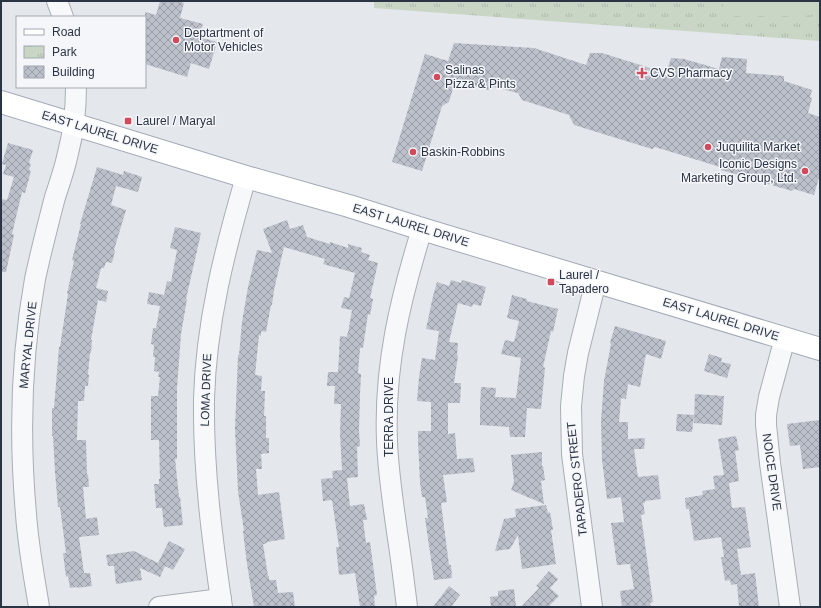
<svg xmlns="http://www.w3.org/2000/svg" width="821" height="608" font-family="Helvetica,sans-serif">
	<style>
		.park { fill: url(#park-tufts) }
		.pitch { fill: #c9d6c5 }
		.building { fill: url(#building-cross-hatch) }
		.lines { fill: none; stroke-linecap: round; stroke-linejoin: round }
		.minor-casing { stroke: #a9aeb7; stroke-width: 22 }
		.major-casing { stroke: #a3abb8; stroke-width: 24 }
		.minor { stroke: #f7f8fa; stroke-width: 20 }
		.major { stroke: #fff; stroke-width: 22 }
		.poi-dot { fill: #d1495b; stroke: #f4f6f9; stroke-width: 1.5 }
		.labels { text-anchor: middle; stroke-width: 3; stroke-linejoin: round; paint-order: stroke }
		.poi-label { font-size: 12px; fill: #2b3445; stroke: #f4f6f9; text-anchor: start }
		.street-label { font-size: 12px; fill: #2b3445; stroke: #f4f6f9 }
	</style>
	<defs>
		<pattern id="park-tufts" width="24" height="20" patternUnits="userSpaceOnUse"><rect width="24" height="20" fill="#c9d6c5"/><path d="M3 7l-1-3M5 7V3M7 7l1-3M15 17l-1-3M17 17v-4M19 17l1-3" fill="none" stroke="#adb8ab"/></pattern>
		<pattern id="building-cross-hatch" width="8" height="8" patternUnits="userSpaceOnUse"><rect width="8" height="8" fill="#bbc0ca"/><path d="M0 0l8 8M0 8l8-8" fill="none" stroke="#989da6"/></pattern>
	</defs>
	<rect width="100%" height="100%" fill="#e4e7ec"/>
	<polygon class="park" points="374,1 820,1 820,41 374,8"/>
	<polygon class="pitch" points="724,1 820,1 820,13 804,16 723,16"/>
	<g class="building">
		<polygon points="160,1 177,1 184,3 180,18 203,24 199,37 217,42 209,69 191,63 187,77 145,64 145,12 156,15"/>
		<polygon points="454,43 534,48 586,65 590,53 602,53 666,73 671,58 684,59 719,69 722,57 747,59 746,73 784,76 784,81 812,90 810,97 812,98 808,113 820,117 820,174 814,195 794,189 792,191 721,170 720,167 678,154 655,147 652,149 574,125 569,115 522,100 518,93 494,87 488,90 455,81 449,102 442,106 422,171 392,162 425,54 448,61"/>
		<polygon points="8,143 33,150 29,163 31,164 29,170 31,171 25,193 22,192 12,234 14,235 6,272 1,272 1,199 7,200 14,177 3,174 6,165 2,164"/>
		<polygon points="97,167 123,175 124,171 142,177 138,192 116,186 111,205 126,210 114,250 115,251 112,263 106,262 104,268 101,268 96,288 108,291 106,302 98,300 91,340 92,340 91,353 90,353 88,374 89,375 88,386 85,386 84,401 78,401 77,440 86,440 87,475 88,474 89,487 83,487 86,519 97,517 99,535 79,537 84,573 90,573 92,586 77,588 77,587 70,588 68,576 66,577 63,553 66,553 60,507 58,507 55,472 53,436 52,436 52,408 54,408 59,347 60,347 68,294 67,294 74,261 72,260 81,224 80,224"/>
		<polygon points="287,220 290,229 303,225 307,237 330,244 330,242 348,248 348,244 362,248 361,252 370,255 368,260 378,263 370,298 373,299 370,315 368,314 363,348 360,348 358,373 361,374 360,394 359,431 360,446 357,447 358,477 347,478 350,506 364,504 367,520 363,520 366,543 370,542 377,595 374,596 375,607 360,607 355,573 339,575 336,547 339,547 332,500 323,501 321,479 333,478 332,471 342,470 340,433 341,404 334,404 335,386 327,386 328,372 338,372 340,336 347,337 347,333 348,333 352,310 341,308 344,297 349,298 355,273 323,264 325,259 284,247 274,290 272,305 271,305 266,332 261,331 261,336 259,335 255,375 262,376 261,391 265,391 264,416 266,416 266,438 269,438 269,453 261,454 262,469 256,469 258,495 279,492 285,539 267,542 267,543 263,544 268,576 269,576 269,580 276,580 278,593 293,592 295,607 254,607 247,564 243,531 244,531 238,491 235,429 238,355 239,355 242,322 248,287 257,250 272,253 263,229"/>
		<polygon points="175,227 201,233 186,299 187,299 181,334 177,388 177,459 175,459 179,497 180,497 183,525 164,527 162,508 156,508 154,484 159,484 159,479 160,479 159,440 151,440 151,396 158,396 160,377 158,377 159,372 154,371 155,357 153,357 154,345 151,344 153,328 156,328 160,306 147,304 149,292 164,295 167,281 171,282 177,250 170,248"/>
		<polygon points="451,280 461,283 462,280 486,287 481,306 473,304 472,307 458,303 449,342 458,343 457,355 458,356 454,383 461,383 460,403 448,403 448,434 455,433 457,459 473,458 475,472 443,475 447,502 441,503 449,565 451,565 452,578 434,580 425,518 428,518 425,497 422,497 420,482 418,442 418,431 431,431 431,402 417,401 419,377 422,358 435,360 439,331 426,329 433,296 437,282 449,286"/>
		<polygon points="512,295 527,299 527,301 558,309 553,332 551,331 543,367 545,368 541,409 527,408 525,437 510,437 509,427 480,425 480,407 481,387 496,388 495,397 516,398 521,358 501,354 505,340 514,342 519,321 507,318"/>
		<polygon points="615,326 666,341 661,359 646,354 640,387 628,384 626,399 621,398 619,422 628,422 628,439 645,438 644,449 634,449 638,477 658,475 661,499 645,501 645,503 643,503 645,514 641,515 653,602 650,603 651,607 622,607 620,591 634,589 630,564 617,565 611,523 624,522 621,497 607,499 602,460 601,421 604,381 611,344 610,343"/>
		<polygon points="709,354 722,358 721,362 731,364 727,378 704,371"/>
		<polygon points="695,394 724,396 722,425 694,423"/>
		<polygon points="677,414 694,415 692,432 676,431"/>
		<polygon points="820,420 820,467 803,469 800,445 790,446 787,424"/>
		<polygon points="736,436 739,450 735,451 739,481 729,483 732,508 745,507 751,547 737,549 741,575 755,573 759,607 739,607 737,584 731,585 730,580 725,581 721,557 724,557 721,537 694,541 689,509 686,509 685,498 703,495 702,491 715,489 713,476 724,475 718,439"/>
		<polygon points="542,452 542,466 543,466 545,480 541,481 544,504 511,490 514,482 511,455"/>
		<polygon points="546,505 548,513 550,512 553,530 551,530 556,564 522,569 518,535 510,549 495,551 504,519 516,517 515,509"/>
		<polygon points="169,541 185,549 173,570 161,564 165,566 160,577 140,568 142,580 116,584 114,566 108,566 106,555 134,551 158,563"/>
		<polygon points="549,571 558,579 550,588 559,596 548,607 521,607 539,588 536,586"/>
		<polygon points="449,586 460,595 451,607 433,607"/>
		<polygon points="514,589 516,607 491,607 490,597 498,596 498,591"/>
	</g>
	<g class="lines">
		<g class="minor-casing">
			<g id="minor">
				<polyline points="57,1 63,17"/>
				<polyline points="785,338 769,397 766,415 766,425 770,463 790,607"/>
				<path d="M39 607C34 576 28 545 26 514 19 435 21 357 35 279 41 251 48 224 55 197 60 182 65 168 68 153 73 134 76 107 76 87"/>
				<polyline points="159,607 221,599"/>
				<path d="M222 607C212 538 203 469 204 399 206 323 225 249 246 177"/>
				<path d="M407 607C404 582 401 557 397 532 393 502 388 471 387 441 384 366 400 300 422 229"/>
				<polyline points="592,607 572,454 571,406 574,376 578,353 596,281"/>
			</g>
		</g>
		<g class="major-casing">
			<polyline id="major" points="1,102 246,177 349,206 422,229 820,349"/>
		</g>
		<use href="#minor" class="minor"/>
		<use href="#major" class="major"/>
	</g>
	<g class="poi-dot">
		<circle cx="176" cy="40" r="4"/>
		<path d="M640 67h4v4h4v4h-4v4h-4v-4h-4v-4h4z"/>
		<circle cx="437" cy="77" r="4"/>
		<rect x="124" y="117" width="8" height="8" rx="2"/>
		<circle cx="708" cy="147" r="4"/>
		<circle cx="413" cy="152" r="4"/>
		<circle cx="805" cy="171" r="4"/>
		<rect x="547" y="278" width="8" height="8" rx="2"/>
	</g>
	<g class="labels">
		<g class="poi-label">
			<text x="184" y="37">Deptartment of<tspan x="184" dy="14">Motor Vehicles</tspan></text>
			<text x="445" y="74">Salinas<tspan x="445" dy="14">Pizza &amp; Pints</tspan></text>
			<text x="650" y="77">CVS Pharmacy</text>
			<text x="136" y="125">Laurel / Maryal</text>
			<text x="716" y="151">Juquilita Market</text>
			<text x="421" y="156">Baskin-Robbins</text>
			<text x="797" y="168" text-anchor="end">Iconic Designs<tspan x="797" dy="14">Marketing Group, Ltd.</tspan></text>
			<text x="559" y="279">Laurel /<tspan x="559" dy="14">Tapadero</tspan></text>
		</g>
		<g class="street-label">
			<text transform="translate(100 132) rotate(17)" y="4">EAST LAUREL DRIVE</text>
			<text transform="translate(411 225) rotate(17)" y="4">EAST LAUREL DRIVE</text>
			<text transform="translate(721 319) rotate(17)" y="4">EAST LAUREL DRIVE</text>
			<text transform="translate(28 345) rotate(-84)" y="4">MARYAL DRIVE</text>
			<text transform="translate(206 390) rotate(-88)" y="4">LOMA DRIVE</text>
			<text transform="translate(389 417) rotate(-90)" y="4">TERRA DRIVE</text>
			<text transform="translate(772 472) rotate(82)" y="4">NOICE DRIVE</text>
			<text transform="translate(577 479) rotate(-96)" y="4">TAPADERO STREET</text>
		</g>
	</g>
	<rect width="821" height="608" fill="none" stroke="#2b3445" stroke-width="4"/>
	<rect x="16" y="16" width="130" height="72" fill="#f4f6f9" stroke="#a4a8b1"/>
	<rect x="24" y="29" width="20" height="6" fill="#ffffff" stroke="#a4a8b1"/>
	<text x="52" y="36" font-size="12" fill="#2b3445">Road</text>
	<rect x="24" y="46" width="20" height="12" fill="url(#park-tufts)" stroke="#a4a8b1"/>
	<text x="52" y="56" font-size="12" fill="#2b3445">Park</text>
	<rect x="24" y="66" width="20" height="12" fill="url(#building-cross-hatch)" stroke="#a4a8b1"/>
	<text x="52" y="76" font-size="12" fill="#2b3445">Building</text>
</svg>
